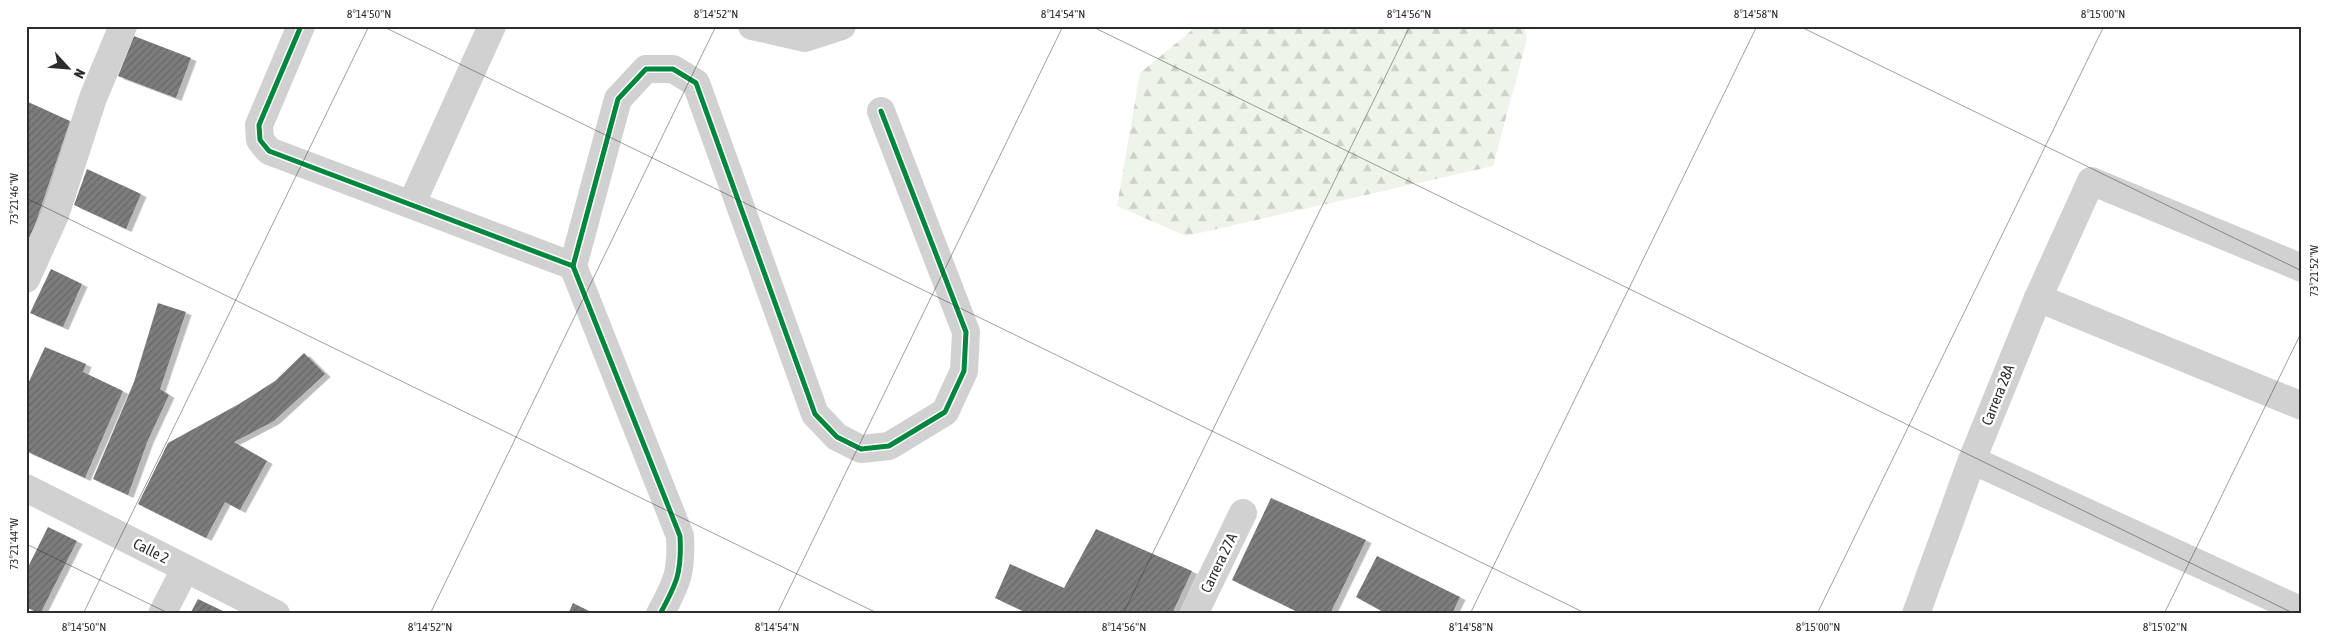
<svg xmlns="http://www.w3.org/2000/svg" width="2328" height="640" font-family="'Asap Condensed',sans-serif">
	<style>
		.forest { fill: url(#forest-firs) }
		.building { fill: url(#building-hatch); filter: url(#shadow) }
		.lines { fill: none; stroke-linecap: round; stroke-linejoin: round }
		.minor { stroke: #d1d1d1; stroke-width: 28 }
		.tertiary { stroke: #d1d1d1; stroke-width: 28 }
		.cycleway-casing { stroke: #fff; stroke-width: 8 }
		.cycleway { stroke: #00873e; stroke-width: 5 }
		.ticks { fill: none; stroke: #2c2c2c; stroke-width: 1; stroke-opacity: 0.45 }
		.labels { text-anchor: middle; stroke-width: 5; stroke-linejoin: round; paint-order: stroke }
		.street-label { font-size: 15px; fill: #2c2c2c; stroke: #fff }
		.neatline { fill: none; stroke: #2c2c2c; stroke-width: 2 }
		.ticks-label { font-size: 12px; text-anchor: middle; fill: #2c2c2c }
	</style>
	<defs>
		<pattern id="forest-firs" width="22" height="20" patternUnits="userSpaceOnUse" patternTransform="scale(1.25)"><rect width="22" height="20" fill="#eef4ea"/><path d="M5 1l3.5 6h-7zM16 11l3.5 6h-7z" fill="#ccd1c9"/></pattern>
		<pattern id="building-hatch" width="6" height="6" patternUnits="userSpaceOnUse" patternTransform="scale(1.25)"><rect width="6" height="6" fill="#7d7d7d"/><path d="M-1 1l2-2M0 6l6-6M5 7l2-2" fill="none" stroke="#676767"/></pattern>
		<filter id="shadow"><feDropShadow dx="5.5" dy="3" stdDeviation="0" flood-color="#0004"/></filter>
	</defs>
	<rect width="100%" height="100%" fill="#fff"/>
	<polygon class="forest" points="1197,26 1524,26 1527,39 1493,166 1186,236 1117,206 1140,73"/>
	<g class="building">
		<polygon points="134,36 191,58 176,98 118,76"/>
		<polygon points="26,101 70,121 35,225 26,245"/>
		<polygon points="87,169 141,194 126,229 74,205"/>
		<polygon points="51,269 82,284 63,327 30,313"/>
		<polygon points="158,303 186,312 160,389 169,395 148,440 128,495 93,479 134,382"/>
		<polygon points="45,347 86,364 83,372 123,391 85,478 26,451 26,388"/>
		<polygon points="304,353 325,374 274,421 234,442 267,461 240,510 225,502 206,538 138,504 168,443 239,404 275,381"/>
		<polygon points="1271,498 1366,540 1330,614 1302,614 1232,580"/>
		<polygon points="48,527 77,541 40,614 26,607 26,571"/>
		<polygon points="1096,529 1192,571 1172,614 1029,614 995,598 1010,564 1064,588"/>
		<polygon points="1377,556 1460,597 1452,614 1387,614 1356,597"/>
		<polygon points="198,599 229,614 190,614"/>
		<polygon points="573,603 595,614 568,614"/>
	</g>
	<g class="lines">
		<g class="minor">
			<path d="M301 26 259 125 260 140 269 151 573 266 680 536C682 572 677 583 660 614"/>
			<polyline points="752,26 805,38 842,26"/>
			<polyline points="412,203 492,26"/>
			<polyline points="573,266 618,99 646,69 673,69 696,83 815,414 837,437 861,449 889,446 945,412 964,371 966,332 881,111"/>
			<polyline points="26,279 55,215 93,98 123,26"/>
			<polyline points="2038,298 2302,406"/>
			<polyline points="1972,460 2302,611"/>
			<polyline points="162,614 185,569"/>
			<polyline points="1194,614 1243,513"/>
			<polyline points="1916,614 1972,460 2038,298 2091,181 2302,268"/>
		</g>
		<polyline class="tertiary" points="26,488 276,614"/>
		<g class="cycleway-casing">
			<g id="cycleway">
				<path d="M301 26 259 125 260 140 269 151 573 266 680 536C682 572 677 583 660 614"/>
				<polyline points="573,266 618,99 646,69 673,69 696,83 815,414 837,437 861,449 889,446 945,412 964,371 966,332 881,111"/>
			</g>
		</g>
		<use href="#cycleway" class="cycleway"/>
	</g>
	<path class="ticks" d="M382 26 1587 614M1091 26 2295 614M1799 26 2302 271M26 198 879 614M26 544 170 614M83 614 369 26M430 614 716 26M777 614 1063 26M1123 614 1410 26M1470 614 1757 26M1817 614 2104 26M2164 614 2302 331"/>
	<g class="labels">
		<g class="street-label">
			<text transform="translate(1998 395) rotate(-68)" y="5">Carrera 28A</text>
			<text transform="translate(151 551) rotate(27)" y="5">Calle 2</text>
			<text transform="translate(1219 563) rotate(-64)" y="5">Carrera 27A</text>
		</g>
	</g>
	<rect width="2328" height="640" fill="none" stroke="#ffffff" stroke-width="55"/>
	<g transform="translate(68 68) rotate(116)" stroke="#ffffff" stroke-width="4" paint-order="stroke">
	<path d="M0-4L9 19L0 12L-9 19Z" fill="#2c2c2c"/>
	<text y="-8" font-size="14" font-weight="bold" text-anchor="middle" fill="#2c2c2c">N</text>
	</g>
	<rect x="28" y="28" width="2272" height="584" class="neatline"/>
	<g class="ticks-label">
		<text x="369" y="18">8°14'50"N</text>
		<text x="716" y="18">8°14'52"N</text>
		<text x="1063" y="18">8°14'54"N</text>
		<text x="1409" y="18">8°14'56"N</text>
		<text x="1756" y="18">8°14'58"N</text>
		<text x="2103" y="18">8°15'00"N</text>
		<text transform="translate(14 199) rotate(-90)" y="4">73°21'46"W</text>
		<text transform="translate(2314 271) rotate(-90)" y="4">73°21'52"W</text>
		<text transform="translate(14 544) rotate(-90)" y="4">73°21'44"W</text>
		<text x="84" y="631">8°14'50"N</text>
		<text x="430" y="631">8°14'52"N</text>
		<text x="777" y="631">8°14'54"N</text>
		<text x="1124" y="631">8°14'56"N</text>
		<text x="1471" y="631">8°14'58"N</text>
		<text x="1818" y="631">8°15'00"N</text>
		<text x="2165" y="631">8°15'02"N</text>
	</g>
</svg>
